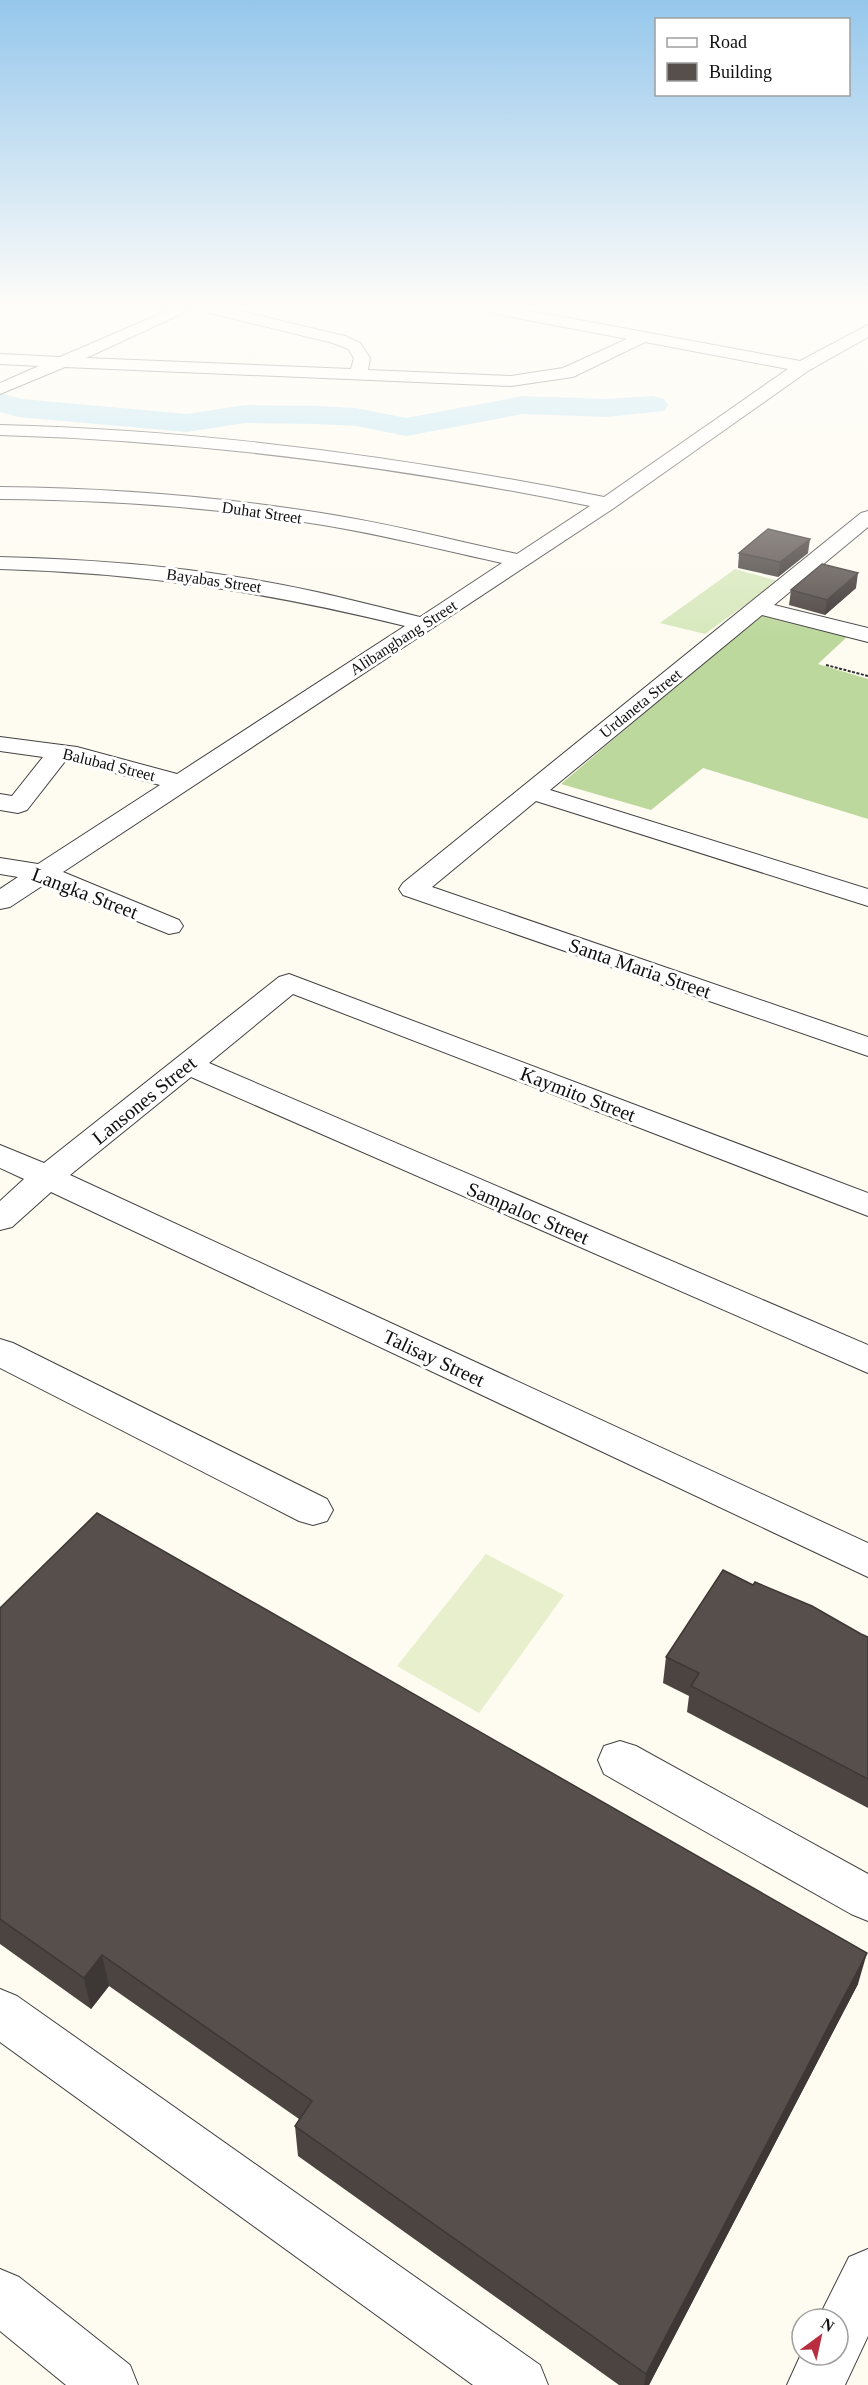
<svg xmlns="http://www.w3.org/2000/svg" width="868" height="2385" font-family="Georgia,serif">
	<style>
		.green { fill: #d7e8bc }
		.forest { fill: #bcd89c }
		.pitch { fill: #e7efcd }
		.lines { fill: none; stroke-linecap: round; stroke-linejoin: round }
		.river { fill: #b8e3f3; fill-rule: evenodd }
		.minor-casing { stroke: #424242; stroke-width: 2 }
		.path { stroke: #313131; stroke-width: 2; stroke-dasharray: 3 1.5; stroke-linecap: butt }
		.minor { fill: #fff; fill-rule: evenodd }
		.wall { fill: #4b4441 }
		.shaded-wall { fill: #3d3735 }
		.building { fill: #574f4c; stroke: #3d3735; stroke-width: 1.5 }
		.labels { text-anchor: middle; stroke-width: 6; stroke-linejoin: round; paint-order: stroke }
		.far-street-label { font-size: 16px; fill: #0f0f0f; stroke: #fff }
		.street-label { font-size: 20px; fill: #0f0f0f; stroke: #fff }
	</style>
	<rect width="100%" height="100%" fill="#fefbf1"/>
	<polygon class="green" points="735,569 778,581 705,634 660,623"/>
	<polygon class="forest" points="764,611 850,634 818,664 868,679 868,819 703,768 651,810 561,784"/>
	<polygon class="pitch" points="486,1554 564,1595 479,1713 397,1666"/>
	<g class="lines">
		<polygon class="river" points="0,393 22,399 187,414 245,405 316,406 356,408 406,418 523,396 606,399 653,396 664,399 668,405 664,411 606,417 523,414 406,436 356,426 316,424 245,423 187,432 18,417 0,412"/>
		<g class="minor-casing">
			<g id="minor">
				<path d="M174 308H194L86 358 351 369 354 358 348 349 333 343 202 311 200 308H227L345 336 360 343 370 358 368 370 511 376 563 368 627 339 491 313 483 308H514L800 361 868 325V337L808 371 614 508 63 872 179 920 183 926 179 932 169 934 45 884 10 907 0 909V889L18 877 0 874V858L38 864 160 785 66 760 27 810 18 813 0 810V794L12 796 43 757 0 751V737L77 747 177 774 405 626C266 592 144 573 0 569V557C79 559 158 564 237 577 299 586 359 602 420 617L502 563C443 550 384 535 323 525 216 507 108 500 0 499V487C108 488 215 496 321 513 387 523 452 540 517 554L590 506C395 466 199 441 0 435V425C204 430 404 457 604 497L788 369 645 342 573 377 511 386 65 367 0 394V383L39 366 0 364V354L60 357Z"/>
				<polygon points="868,511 868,527 774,605 868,628 868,642 762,615 550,790 868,889 868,906 536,801 432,887 868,1037 868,1056 403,895 399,889 403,883 861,513"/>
				<polygon points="289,974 868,1193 868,1216 293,994 209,1063 868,1345 868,1373 191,1077 70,1175 868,1543 868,1577 51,1192 12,1227 0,1230 0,1201 24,1179 0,1168 0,1145 44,1163 279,977"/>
				<polygon points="0,1339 13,1343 327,1499 333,1510 327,1521 313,1525 299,1521 0,1368"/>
				<polygon points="620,1741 636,1746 868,1874 868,1921 851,1914 604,1774 598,1760 604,1746"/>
				<polygon points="0,1989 17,1996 540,2365 548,2385 473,2385 0,2042"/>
				<polygon points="868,2249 868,2336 845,2385 787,2385 802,2352 802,2355 838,2355 838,2319 818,2319 849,2257"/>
				<polygon points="0,2269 19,2277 130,2365 138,2385 66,2385 0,2331"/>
			</g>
		</g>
		<polyline class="path" points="826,665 868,676"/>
		<use href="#minor" class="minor"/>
	</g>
	<g class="wall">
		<polygon points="739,553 808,553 778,577 738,568"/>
		<polygon points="856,588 825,615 789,605 791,590"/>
		<polygon points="753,1585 868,1637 868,1808 687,1712 689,1696 663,1683 666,1657"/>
		<polygon points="0,1608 858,1984 649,2385 619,2385 298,2156 295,2126 299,2119 109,1986 91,2009 0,1944"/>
	</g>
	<g class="shaded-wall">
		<polygon points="810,539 808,553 778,577 780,562"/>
		<polygon points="858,573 856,588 825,615 827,600"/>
		<polygon points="867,1953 858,1984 649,2385 644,2385 646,2374"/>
		<polygon points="102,1955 109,1986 91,2009 84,1978"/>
	</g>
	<g class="building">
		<polygon points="768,529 810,539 780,562 739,553"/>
		<polygon points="822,564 858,573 827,600 791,590"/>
		<polygon points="97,1513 867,1953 646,2374 295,2126 312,2101 102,1955 84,1978 0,1919 0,1608"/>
		<polygon points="723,1570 753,1585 755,1582 812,1606 861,1634 868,1637 868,1779 691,1686 699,1673 666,1657"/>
	</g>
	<linearGradient id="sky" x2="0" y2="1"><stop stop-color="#95c7ec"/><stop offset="0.48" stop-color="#fffdf9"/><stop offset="1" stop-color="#fffdf9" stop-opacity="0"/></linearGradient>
	<rect width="868" height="642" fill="url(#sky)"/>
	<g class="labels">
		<g class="far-street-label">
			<text transform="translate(262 512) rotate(8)" y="6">Duhat Street</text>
			<text transform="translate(214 580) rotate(8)" y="6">Bayabas Street</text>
			<text transform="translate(403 637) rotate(-33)" y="6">Alibangbang Street</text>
			<text transform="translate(640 703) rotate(-39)" y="6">Urdaneta Street</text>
			<text transform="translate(109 764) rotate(14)" y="6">Balubad Street</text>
		</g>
		<g class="street-label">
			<text transform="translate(85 893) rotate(21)" y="7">Langka Street</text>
			<text transform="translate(640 968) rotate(19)" y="7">Santa Maria Street</text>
			<text transform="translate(578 1094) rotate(21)" y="7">Kaymito Street</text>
			<text transform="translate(144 1100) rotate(-39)" y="7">Lansones Street</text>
			<text transform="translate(528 1213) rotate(23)" y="7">Sampaloc Street</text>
			<text transform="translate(434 1358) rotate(25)" y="7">Talisay Street</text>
		</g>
	</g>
	<rect x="655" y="18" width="195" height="78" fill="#ffffff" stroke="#9f9f9f" stroke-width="1.5"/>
	<rect x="667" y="38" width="30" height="9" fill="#ffffff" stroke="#9f9f9f" stroke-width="1.5"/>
	<text x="709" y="48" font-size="18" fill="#0f0f0f">Road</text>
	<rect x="667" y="63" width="30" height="18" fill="#574f4c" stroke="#9f9f9f" stroke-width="1.5"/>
	<text x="709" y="78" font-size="18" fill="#0f0f0f">Building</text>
	<g transform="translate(820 2337) rotate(33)"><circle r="28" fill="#ffffff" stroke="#9f9f9f" stroke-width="1.5"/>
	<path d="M0-4.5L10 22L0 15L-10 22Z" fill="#b92d40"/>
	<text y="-9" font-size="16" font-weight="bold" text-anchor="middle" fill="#0f0f0f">N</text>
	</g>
</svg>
